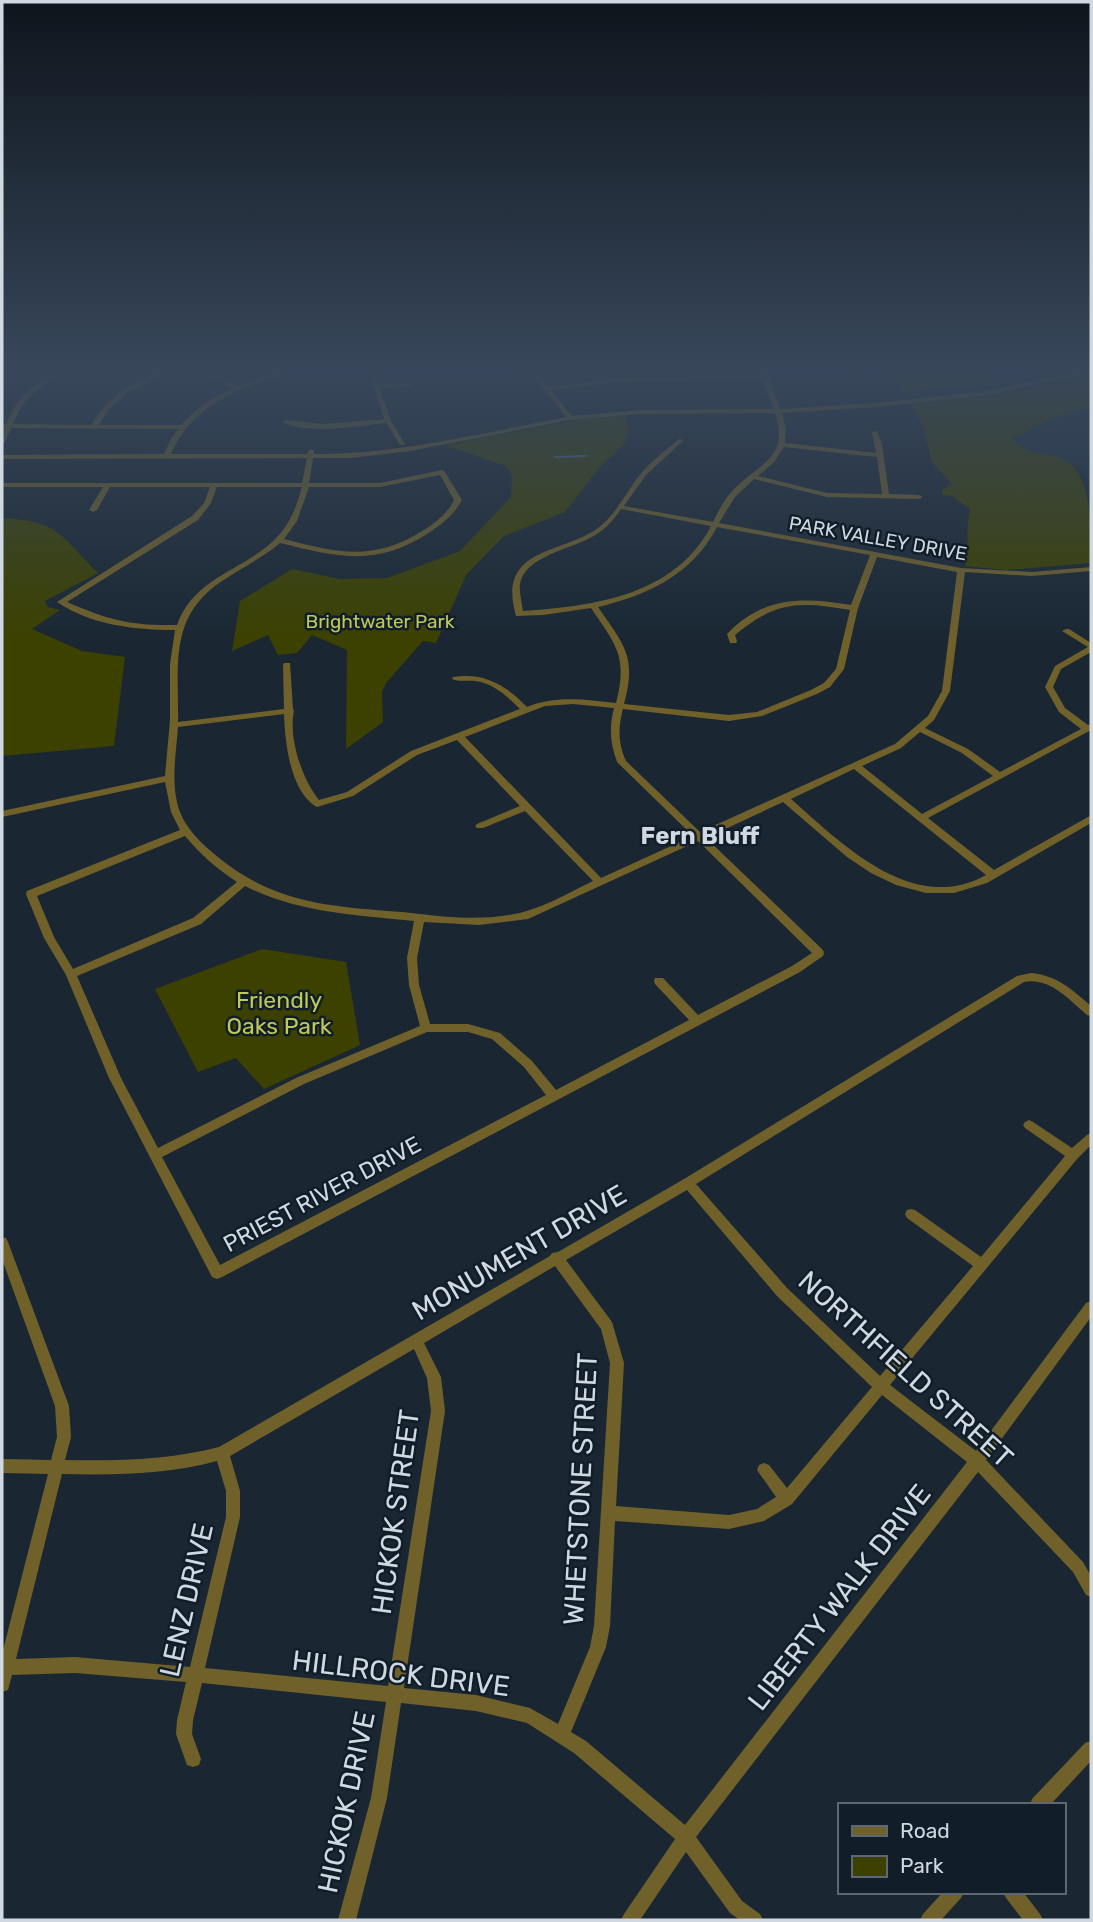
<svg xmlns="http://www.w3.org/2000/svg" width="1093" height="1922" font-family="Rubik,sans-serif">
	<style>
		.built { fill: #1f3041 }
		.green { fill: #3c4100 }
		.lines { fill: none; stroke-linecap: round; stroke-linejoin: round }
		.stream { stroke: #4c6b95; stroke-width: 2 }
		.minor { fill: #70612b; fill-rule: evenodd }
		.labels { text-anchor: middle; stroke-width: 5; stroke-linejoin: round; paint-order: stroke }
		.far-street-label { font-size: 19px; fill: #d0d9e1; stroke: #111d29 }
		.far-park-label { font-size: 19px; fill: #bec958; stroke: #111d29 }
		.park-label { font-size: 23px; fill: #bec958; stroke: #111d29 }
		.street-label { font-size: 23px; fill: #d0d9e1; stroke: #111d29 }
		.neighbourhood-label { font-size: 24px; font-weight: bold; fill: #d0d9e1; stroke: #111d29 }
		.near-street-label { font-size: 28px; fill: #d0d9e1; stroke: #111d29 }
	</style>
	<rect width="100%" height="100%" fill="#1a2733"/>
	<polygon class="built" points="1091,407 1091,484 1078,465 1060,458 1027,452 1012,439 1055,417"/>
	<g class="green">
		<polygon points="893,371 980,371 996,383 903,393"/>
		<path d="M1091 375V407L1055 417 1012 439C1030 456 1039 451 1061 458 1093 471 1091 527 1091 563L1006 570 965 566C970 543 965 531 970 509L952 496 942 495V490L952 484 931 461 924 428 911 404 1001 393Z"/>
		<polygon points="625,415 629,427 625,444 600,467 565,512 504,536 466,575 436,643 423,641 386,683 382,692 383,722 346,749 347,650 312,635 297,653 278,655 268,635 232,651 240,601 292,569 340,579 387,578 460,551 511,497 512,475 506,466 445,445 579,420"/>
		<path d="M2 518C59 521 60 535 98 573L45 601 48 607 60 610 32 629 82 651 125 657 114 746 2 756Z"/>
		<polygon points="262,949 346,962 360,1045 264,1089 236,1058 198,1072 155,989"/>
	</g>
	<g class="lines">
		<polyline class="stream" points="555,457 586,456"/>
		<g class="minor">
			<path d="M58 371H65C39 390 26 392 13 424L91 425C108 398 139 371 172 371L128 392 111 407 98 425H181C195 409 213 397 233 389L203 371H210L238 386 278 371H287C277 377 263 381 252 385 214 400 188 417 171 454H307L309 450 311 449 314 451V454C399 454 482 433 566 417L530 371H536L549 387 616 378 761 375 760 371H766L780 409 876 403 987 391 1082 371H1091V373L987 395 876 407 782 413 786 429 785 443 876 453 872 432 877 431 882 444 889 494 919 495 923 497 919 499 827 497 754 479 735 497 719 523 961 568 1032 572 1091 567V571L1032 576 965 572 950 691 934 720 925 728 968 749 1000 772 1081 729 1059 712 1045 687 1055 666 1088 647 1062 631 1066 629H1069L1091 643V652L1061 669 1053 687 1065 708 1088 725 1091 724V730L928 818 994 870 1088 817 1091 816V823L987 883 954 893H926L896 885 871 873 847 857 783 802 706 838 823 950 824 953 823 956 800 972 222 1277 217 1279 212 1277 109 1078 66 975 44 938 26 894 27 891 180 830 171 812 165 782 2 817V811L165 776 170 720V664L175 630C136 630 90 625 57 602L192 516 204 503 210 487H110L97 510 93 512 89 510 103 487H2V483H302L307 458 2 459V455L164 454 171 439 178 429 11 428 5 442 2 444V434L4 428H2V424H6C17 398 33 384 58 371ZM762 379 774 409 640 410 572 416 551 390 616 382ZM775 413C790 457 760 463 734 489 725 498 719 510 713 522L624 506 646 475 684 440 679 439C666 450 650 462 639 476 628 490 617 511 604 523 569 556 495 543 516 616L543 615 591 608C616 645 628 656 616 703 585 700 556 695 527 707 506 685 484 672 453 677L452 679C459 682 466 680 475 681 493 683 507 696 520 709L411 751 347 792 319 800C302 779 288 737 294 711L293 709 290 663H284L283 665 284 709 178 722C179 665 168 617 222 581 242 568 262 558 280 543 337 557 375 567 427 534 441 525 454 515 462 500L445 472 442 470 380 483H309L313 458H351L410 451 570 420 640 414ZM784 447 877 457 882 494 827 493 758 476 774 462ZM440 475 454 500C448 513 436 522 424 530 373 562 338 553 284 539L297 521 309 487H380ZM217 487H302C297 505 291 522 278 536 246 571 195 575 177 625 130 626 109 620 67 602L198 520 211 503ZM621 509 711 526C674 596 594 606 523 611 522 603 519 592 520 584 524 557 570 549 590 538 604 531 612 522 621 509ZM717 527 870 555 851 605C802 597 764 596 727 634L730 643H736L737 641 735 635C776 601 799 601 850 610L836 669 824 683 811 690 757 712 729 715 624 704C637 656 624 645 598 607 648 595 692 575 717 527ZM877 557 957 572 942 691 928 716 895 744 700 832 626 761C618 743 618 728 623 709L729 721 762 716 817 694 830 687 844 669 858 608ZM573 704 614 708C609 728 610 743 617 762L693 836 601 878 465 737 545 706ZM284 714C285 742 290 792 317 807L353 796 417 755 457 740 520 806 477 824 475 826 477 828H483L525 811 593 881C566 894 538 911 509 915 473 921 438 916 402 912 327 906 273 904 213 853 200 842 186 828 180 812 170 785 176 755 178 727ZM920 732 962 753 993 776 922 814 862 766 901 748ZM854 769 986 875C913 916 841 843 791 799ZM185 836C200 854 217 869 237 882L193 918 73 969 54 937 37 896ZM698 841 812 953 792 966 698 1015 663 978H655L654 981 655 984 689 1020 556 1090 532 1061 500 1033 468 1024H430L419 985 417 958 424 922 479 925 528 919ZM245 886C298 913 356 915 414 921L407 958 409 985 420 1026 296 1078 158 1148 121 1078 77 976 201 924ZM427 1032H468L492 1039 524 1067 546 1095 220 1265 162 1157 304 1084Z"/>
			<path d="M369 371H373L379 385 411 382 414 384 411 386 380 389 391 421 405 444 404 445H400L386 423C356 426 310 435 282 422L285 420 323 424 384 419Z"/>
			<polygon points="847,371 853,371 854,374 849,375"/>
			<polygon points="1025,371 1032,371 1038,376 1033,377"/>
			<path d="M1031 973C1056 975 1073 990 1091 1006V1016L1087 1015C1069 1000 1050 977 1024 982L696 1184 787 1288 880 1376 973 1266 907 1218 905 1214 907 1210 911 1209 915 1210 981 1257 1065 1156 1025 1128 1023 1125 1025 1122 1029 1120 1033 1122 1072 1148 1087 1135 1091 1133V1145L1077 1159 890 1385 976 1451 1086 1303 1091 1301V1317L986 1460 1083 1562 1091 1576V1597L1086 1595 1073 1572 978 1472 696 1837 742 1901 760 1914 763 1920H740L730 1913 686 1852 640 1920H621L624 1914 675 1839 574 1753 527 1723 476 1711 401 1703 387 1798 356 1920H338L371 1798 386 1702 202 1683 193 1720 192 1734 201 1759 199 1765 193 1767 187 1765 176 1734 177 1720 186 1682 75 1673 12 1675 8 1690 2 1692V1654L48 1474 2 1473V1459L51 1460 57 1437 55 1406 2 1259V1237L6 1238 8 1242 69 1406 71 1437 65 1460C117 1461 169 1460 219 1447L550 1256 552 1253 558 1252 684 1179 1017 976ZM687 1190 777 1296 872 1387 787 1488 769 1465 764 1463 759 1465 757 1470 776 1497 757 1509 729 1515 616 1506 624 1363 612 1322 566 1260ZM555 1266 601 1329 610 1363 594 1626 590 1647 558 1724 530 1708 476 1695 404 1688 445 1411 441 1377 424 1343ZM414 1349 427 1378 431 1411 388 1686 205 1668 240 1517V1491L230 1456ZM882 1395 967 1462 685 1825 586 1741 571 1732 606 1647 610 1626 615 1521 729 1529 764 1521 792 1504ZM217 1461 226 1491V1517L190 1667 75 1657 16 1659 62 1474C114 1475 166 1475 217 1461Z"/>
			<polygon points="1091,1741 1091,1761 1050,1805 1030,1805 1032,1799 1085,1743"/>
			<polygon points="943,1892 964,1892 961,1898 941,1920 920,1920 923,1914"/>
			<polygon points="1003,1892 1023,1892 1040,1914 1043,1920 1023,1920 1006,1898"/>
		</g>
	</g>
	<linearGradient id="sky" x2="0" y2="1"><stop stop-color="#0e151c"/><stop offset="0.58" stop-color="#38475b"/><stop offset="1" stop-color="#38475b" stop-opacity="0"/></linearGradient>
	<rect width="1093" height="640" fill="url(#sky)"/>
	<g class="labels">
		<g class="far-street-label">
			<text transform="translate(878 538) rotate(10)" y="7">PARK VALLEY DRIVE</text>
		</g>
		<g class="far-park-label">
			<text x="380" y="628">Brightwater Park</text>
		</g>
		<g class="park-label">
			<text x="279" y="1008">Friendly<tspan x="279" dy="26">Oaks Park</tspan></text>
		</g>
		<g class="street-label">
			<text transform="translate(322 1194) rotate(-28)" y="8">PRIEST RIVER DRIVE</text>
		</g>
		<g class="neighbourhood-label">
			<text x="700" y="844">Fern Bluff</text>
		</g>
		<g class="near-street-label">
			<text transform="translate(519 1252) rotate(-30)" y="10">MONUMENT DRIVE</text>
			<text transform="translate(906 1369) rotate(42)" y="10">NORTHFIELD STREET</text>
			<text transform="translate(580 1489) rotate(-87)" y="10">WHETSTONE STREET</text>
			<text transform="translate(395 1512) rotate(-82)" y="10">HICKOK STREET</text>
			<text transform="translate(839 1597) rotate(-52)" y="10">LIBERTY WALK DRIVE</text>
			<text transform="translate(186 1600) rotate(-77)" y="10">LENZ DRIVE</text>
			<text transform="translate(401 1673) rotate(7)" y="10">HILLROCK DRIVE</text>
			<text transform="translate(346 1802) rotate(-78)" y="10">HICKOK DRIVE</text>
		</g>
	</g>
	<rect width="1093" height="1922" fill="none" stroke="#d0d9e1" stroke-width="7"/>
	<rect x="838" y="1803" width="228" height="91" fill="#111d29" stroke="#5d6873" stroke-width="2"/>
	<rect x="852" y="1826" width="35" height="10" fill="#70612b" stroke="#5d6873" stroke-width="2"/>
	<text x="900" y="1838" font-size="21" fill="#d0d9e1">Road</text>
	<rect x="852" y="1856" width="35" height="21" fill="#3c4100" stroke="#5d6873" stroke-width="2"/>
	<text x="900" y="1873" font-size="21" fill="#d0d9e1">Park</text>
</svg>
